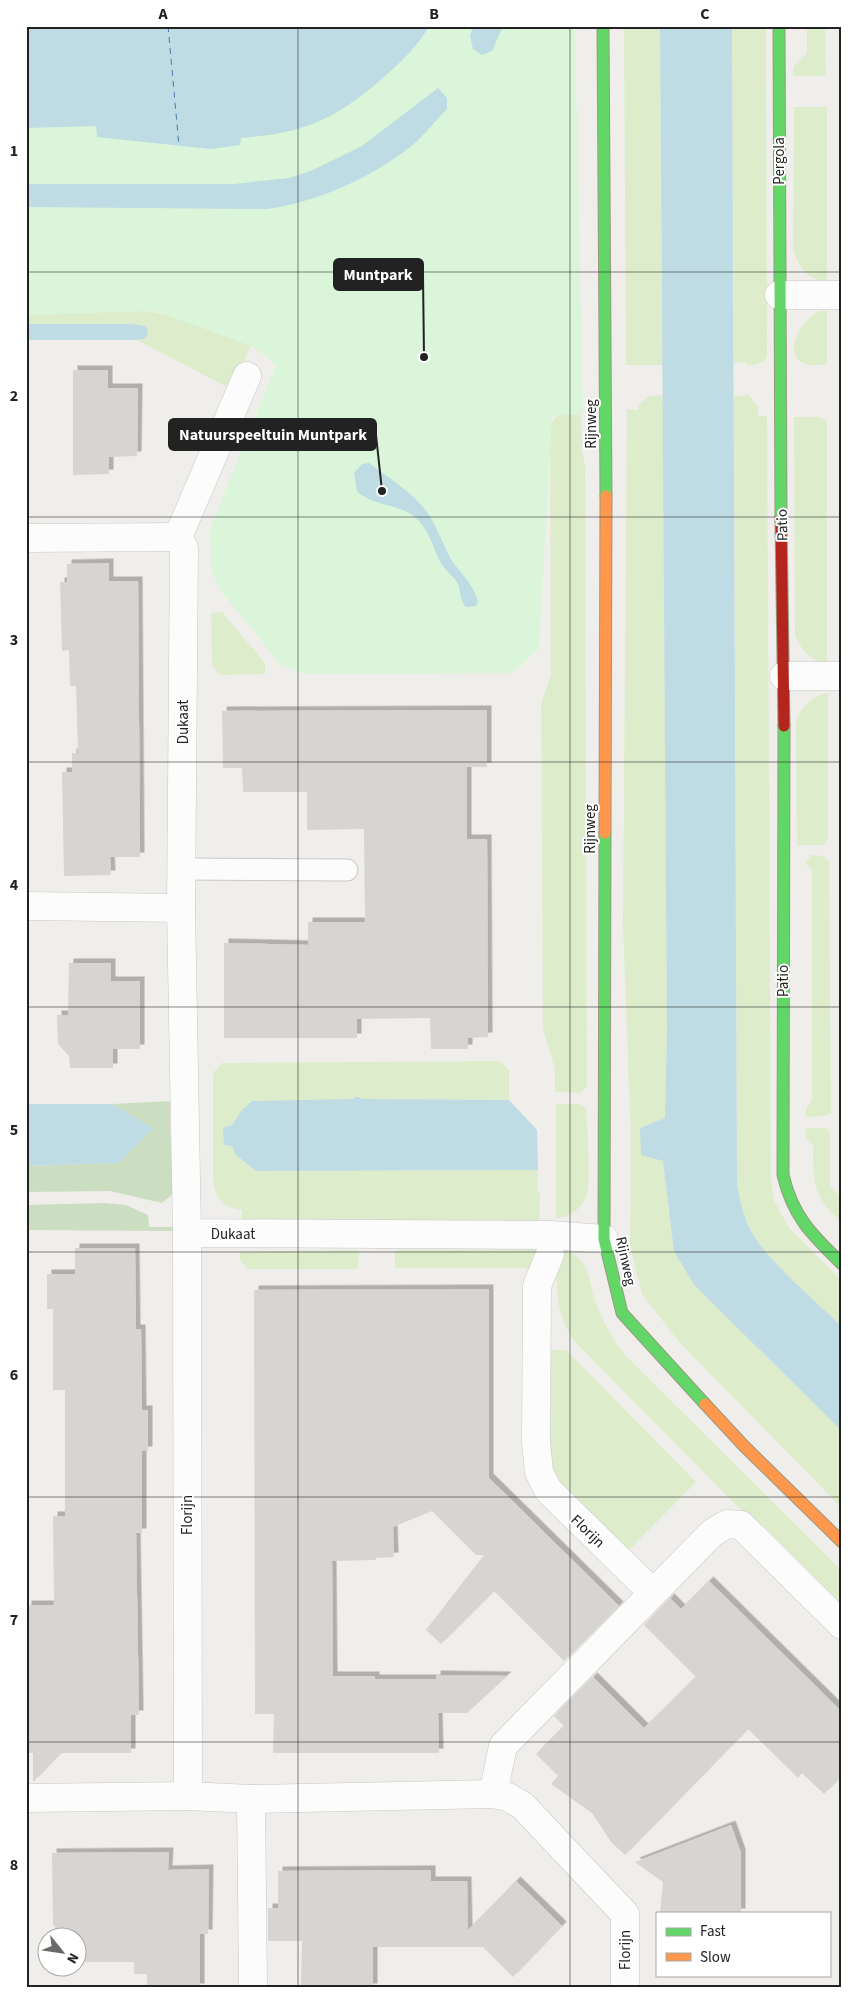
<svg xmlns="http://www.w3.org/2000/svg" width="868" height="2014" font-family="'Source Sans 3',sans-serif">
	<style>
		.grass { fill: #ddeccb }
		.forest { fill: #cbdec1 }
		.park { fill: #daf5da }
		.water { fill: #bfdbe3 }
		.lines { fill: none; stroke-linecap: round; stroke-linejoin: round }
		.ferry { stroke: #4a7aab; stroke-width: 1; stroke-dasharray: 6 5; stroke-linecap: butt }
		.building { fill: #d7d4d2; filter: url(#shadow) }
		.lane-casing { stroke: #c9c8c7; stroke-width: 23 }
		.street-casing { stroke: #c9c8c7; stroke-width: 29 }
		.fast-casing { stroke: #999a82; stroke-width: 13 }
		.slow-casing { stroke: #999a82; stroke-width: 13 }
		.jam-casing { stroke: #999a82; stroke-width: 13 }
		.lane { stroke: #fdfcfc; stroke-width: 21 }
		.street { stroke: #fdfcfc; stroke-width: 28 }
		.fast { stroke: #63d668; stroke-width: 11 }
		.slow { stroke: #ff974d; stroke-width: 11 }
		.jam { stroke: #b3261e; stroke-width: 11 }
		.grid { fill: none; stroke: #222; stroke-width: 1; stroke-opacity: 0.55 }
		.labels { text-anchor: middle; stroke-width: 4; stroke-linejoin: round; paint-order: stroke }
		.street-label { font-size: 15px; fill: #222; stroke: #fff }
		.leader { fill: none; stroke: #222; stroke-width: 2 }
		.callout-dot { fill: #222; stroke: #fff; stroke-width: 2 }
		.callout { fill: #222; stroke: #222; stroke-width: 2 }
		.callout-label { font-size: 16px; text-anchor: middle; font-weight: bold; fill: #fff }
		.neatline { fill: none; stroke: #222; stroke-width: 2 }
		.grid-label { font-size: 16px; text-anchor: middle; font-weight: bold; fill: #222 }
	</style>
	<defs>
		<filter id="shadow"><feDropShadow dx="4.5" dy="-4.5" stdDeviation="0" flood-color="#0004"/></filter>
	</defs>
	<rect width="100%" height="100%" fill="#f0eeeb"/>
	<g class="grass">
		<polygon points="624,26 660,26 662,365 626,365"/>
		<path d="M732 26H766L767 356C763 365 755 365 747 365L746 362 734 363Z"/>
		<polygon points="807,26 825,26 826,76 793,76 793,67 807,53"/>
		<path d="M794 107H827V282C807 279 798 268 793 248Z"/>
		<path d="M132 309C174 313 212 330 251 344L237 379 225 386 137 340 144 339 146 326 131 324H26V310Z"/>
		<path d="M820 311H827V364C822 364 816 366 811 365 778 361 800 319 820 311Z"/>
		<polygon points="663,395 667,1031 665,1118 640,1128 663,1161 674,1251 694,1285 842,1431 842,1508 679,1342 642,1294 630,1247 631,1141 623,924 627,409 638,410 639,405 649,396"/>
		<path d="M749 395 758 407V416H767L771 1179 774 1201 789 1228 842 1281V1327C817 1302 765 1259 750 1229 743 1215 740 1200 737 1185L734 396Z"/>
		<polygon points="559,414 581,415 582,451 585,465 587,1087 580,1093 555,1092 555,1069 543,1029 541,704 551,675 550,424"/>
		<path d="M794 417H821L827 422V664C810 660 802 651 795 635Z"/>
		<polygon points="222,612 265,663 265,674 221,675 212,666 211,613"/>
		<path d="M828 693V839L823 845H797L796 724C800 707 810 697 828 693Z"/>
		<polygon points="811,855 824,856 829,861 831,1113 826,1116 806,1117 806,1109 812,1100 812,870 805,863"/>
		<path d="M499 1061 509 1070V1100L360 1099V1097H354V1099L242 1110 224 1138V1145L232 1146 236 1155 256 1171 538 1170 537 1191 540 1192 539 1220 241 1222 242 1210C221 1208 214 1196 213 1177V1073L222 1063Z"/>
		<path d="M556 1104H579L586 1108C587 1124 591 1183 587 1194 582 1208 571 1217 556 1218Z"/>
		<path d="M805 1128H826L830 1132V1186L842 1198V1223C812 1194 813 1185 813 1145L806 1138Z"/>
		<path d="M557 1248C593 1256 586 1278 597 1306 605 1326 615 1343 629 1359L842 1571V1604L758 1521 739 1508 575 1342C554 1313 556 1282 557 1248Z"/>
		<polygon points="541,1249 530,1268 395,1268 395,1252 398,1250"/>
		<polygon points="357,1250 359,1253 358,1269 248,1269 240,1260 240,1252"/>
		<polygon points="546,1350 566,1350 696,1482 626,1553 566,1496 555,1474 548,1458"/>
	</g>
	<g class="forest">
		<polygon points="171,1101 170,1128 174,1193 162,1203 110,1191 26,1192 26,1166 119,1163 153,1128 112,1104"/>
		<polygon points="104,1203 126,1205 148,1215 149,1227 173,1227 173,1231 26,1230 26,1205"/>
	</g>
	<polygon class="park" points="26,26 575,26 583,414 552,416 539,649 512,673 305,674 281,665 219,589 211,569 210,529 276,365 254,347 155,311 26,315"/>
	<g class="water">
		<path d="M26 26 259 28 429 26C418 46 402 61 386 75 337 119 306 133 241 138L240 145 211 149 97 137 96 126 26 128Z"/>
		<polygon points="473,26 503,26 492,51 482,55 473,49 470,36"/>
		<path d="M660 26H732L737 1185C740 1200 743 1215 750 1229 765 1259 817 1302 842 1327V1431L694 1285 674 1251 663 1161 641 1155 640 1128 665 1118 667 1031Z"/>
		<path d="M438 88 447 98V109C435 121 423 137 410 147 369 179 317 202 267 209L26 207V184H234L289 178 313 170 362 146Z"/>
		<polygon points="26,324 131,324 146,326 148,334 144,339 137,340 26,340"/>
		<path d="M369 463C391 480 419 496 432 520 439 533 444 546 451 559 461 575 471 580 478 601L476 606 466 607C459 599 461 590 457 582 453 576 446 571 442 565 434 551 430 532 418 520 400 502 374 508 357 491L354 473 362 464Z"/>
		<polygon points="354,1097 360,1097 361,1099 509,1100 537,1130 538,1170 256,1171 236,1155 232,1146 224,1145 223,1128 232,1125 242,1110 252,1101 354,1099"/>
		<polygon points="26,1104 112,1104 153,1128 119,1163 26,1166"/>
	</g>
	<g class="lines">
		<polyline class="ferry" points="168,26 179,146"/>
	</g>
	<g class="building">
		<polygon points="73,370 108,370 108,388 138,388 137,456 109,457 109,474 73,475"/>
		<polygon points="109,563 109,581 138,581 140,857 110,857 111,875 64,876 62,772 72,772 72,753 78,753 76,686 70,686 69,650 62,651 60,582 67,582 67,564"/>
		<polygon points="487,710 487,767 467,767 467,839 487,839 488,1037 468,1038 468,1049 431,1049 430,1018 357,1019 357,1038 224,1038 224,943 308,945 308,922 365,922 364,829 307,830 307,792 243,792 242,768 223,768 222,711"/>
		<polygon points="69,963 111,963 111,981 140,981 140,1049 113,1049 113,1068 70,1068 69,1056 58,1044 57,1015 68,1015"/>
		<polygon points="75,1248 135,1248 136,1329 141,1329 142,1410 148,1410 148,1451 142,1451 142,1533 136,1533 139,1715 131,1715 131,1753 61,1753 33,1782 33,1753 26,1753 27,1605 54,1605 53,1516 65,1516 65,1390 53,1390 53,1309 47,1309 47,1274 75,1274"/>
		<polygon points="489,1289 489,1478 619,1606 564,1661 494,1591 441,1644 426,1630 484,1555 476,1555 432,1511 393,1527 394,1557 376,1558 376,1560 332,1561 333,1676 375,1676 375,1679 436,1679 436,1675 507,1676 467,1713 438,1713 439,1753 273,1753 274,1714 255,1714 254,1290"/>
		<polygon points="709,1581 842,1712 842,1776 824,1794 802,1773 798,1778 748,1729 625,1855 611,1842 592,1813 551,1784 558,1776 536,1754 564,1726 554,1716 593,1677 644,1728 696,1677 644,1625 670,1598 681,1609"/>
		<polygon points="731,1825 741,1853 741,1913 660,1913 663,1882 635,1862"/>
		<polygon points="169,1852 168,1870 209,1869 208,1934 200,1934 200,1988 147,1988 147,1974 134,1974 134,1962 78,1962 78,1936 60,1936 60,1932 53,1925 52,1853"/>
		<polygon points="431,1870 431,1881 467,1881 468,1930 516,1881 562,1926 513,1977 483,1947 373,1947 373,1988 301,1988 302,1941 268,1941 268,1908 278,1908 278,1871"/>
	</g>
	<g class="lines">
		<g class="lane-casing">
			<polyline id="lane" points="182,869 347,870"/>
		</g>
		<g class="street-casing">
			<g id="street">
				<polyline points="779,295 842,295"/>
				<polyline points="178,537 184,548 181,908 187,1233 550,1235 604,1239"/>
				<polyline points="178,537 247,376"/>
				<polyline points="26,538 178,537"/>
				<polyline points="784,676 842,676"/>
				<polyline points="26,906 181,908"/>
				<polyline points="187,1233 188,1796"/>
				<polyline points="550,1254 537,1286 536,1442 539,1472 548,1490 652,1592"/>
				<polyline points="493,1794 503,1746 712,1533 727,1524 741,1525 842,1625"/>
				<polyline points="26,1798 188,1796 251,1799 493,1794 508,1797 523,1806 625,1914 625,1988"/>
				<polyline points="251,1799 253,1988"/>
			</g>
		</g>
		<g class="fast-casing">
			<g id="fast">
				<polyline points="603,26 606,496"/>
				<polyline points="779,26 781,521"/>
				<path d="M784 726 783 1175C793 1217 812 1235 842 1264"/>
				<polyline points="605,833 604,1239 622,1313 705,1404"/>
			</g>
		</g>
		<g class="slow-casing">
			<g id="slow">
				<polyline points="605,833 606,496"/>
				<polyline points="705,1404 744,1446 842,1542"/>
			</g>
		</g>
		<g class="jam-casing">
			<polyline id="jam" points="781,521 784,726"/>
		</g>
		<use href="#lane" class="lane"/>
		<use href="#street" class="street"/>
		<use href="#fast" class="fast"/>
		<use href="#slow" class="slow"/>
		<use href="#jam" class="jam"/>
	</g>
	<path class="grid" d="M298 26V1988M570 26V1988M26 272H842M26 517H842M26 762H842M26 1007H842M26 1252H842M26 1497H842M26 1742H842"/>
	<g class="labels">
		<g class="street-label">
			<text transform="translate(779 161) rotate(-90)" y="5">Pergola</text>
			<text transform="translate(591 424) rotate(-90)" y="5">Rijnweg</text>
			<text transform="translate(782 525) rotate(-91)" y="5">Patio</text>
			<text transform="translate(183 722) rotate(-90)" y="5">Dukaat</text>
			<text transform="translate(590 829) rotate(-90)" y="5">Rijnweg</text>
			<text transform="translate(783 981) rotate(-90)" y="5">Patio</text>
			<text x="233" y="1239">Dukaat</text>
			<text transform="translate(626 1261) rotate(78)" y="5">Rijnweg</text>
			<text transform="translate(187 1515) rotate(-90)" y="5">Florijn</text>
			<text transform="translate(588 1531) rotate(44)" y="5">Florijn</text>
			<text transform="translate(625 1950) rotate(-90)" y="5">Florijn</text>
		</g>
	</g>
	<path class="leader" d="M424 357L423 275M382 491L376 435"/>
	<g class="callout-dot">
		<circle cx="424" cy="357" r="5"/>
		<circle cx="382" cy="491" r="5"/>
	</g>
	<g class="callout">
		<rect x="334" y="259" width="89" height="31" rx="5"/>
		<rect x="169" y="419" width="207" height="31" rx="5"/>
	</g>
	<g class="callout-label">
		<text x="378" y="280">Muntpark</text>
		<text x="273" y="440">Natuurspeeltuin Muntpark</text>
	</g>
	<rect width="868" height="2014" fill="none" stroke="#ffffff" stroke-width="55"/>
	<rect x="656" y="1912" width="175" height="65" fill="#ffffff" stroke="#a7a7a7"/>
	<rect x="666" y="1928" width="25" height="8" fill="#63d668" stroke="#a7a7a7"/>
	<text x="700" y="1936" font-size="15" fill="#222222">Fast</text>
	<rect x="666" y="1953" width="25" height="8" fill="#ff974d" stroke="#a7a7a7"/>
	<text x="700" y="1962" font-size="15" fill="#222222">Slow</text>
	<g transform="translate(62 1952) rotate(120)"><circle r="24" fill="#ffffff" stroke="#a7a7a7"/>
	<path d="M0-4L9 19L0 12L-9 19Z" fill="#6a6968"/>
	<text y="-8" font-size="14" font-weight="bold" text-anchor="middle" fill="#222222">N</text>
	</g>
	<rect x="28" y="28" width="812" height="1958" class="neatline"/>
	<g class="grid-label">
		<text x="163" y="19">A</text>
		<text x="434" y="19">B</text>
		<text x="705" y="19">C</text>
		<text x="14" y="156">1</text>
		<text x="14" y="401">2</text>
		<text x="14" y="645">3</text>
		<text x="14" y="890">4</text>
		<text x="14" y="1135">5</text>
		<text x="14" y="1380">6</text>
		<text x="14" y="1625">7</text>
		<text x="14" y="1870">8</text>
	</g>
</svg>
